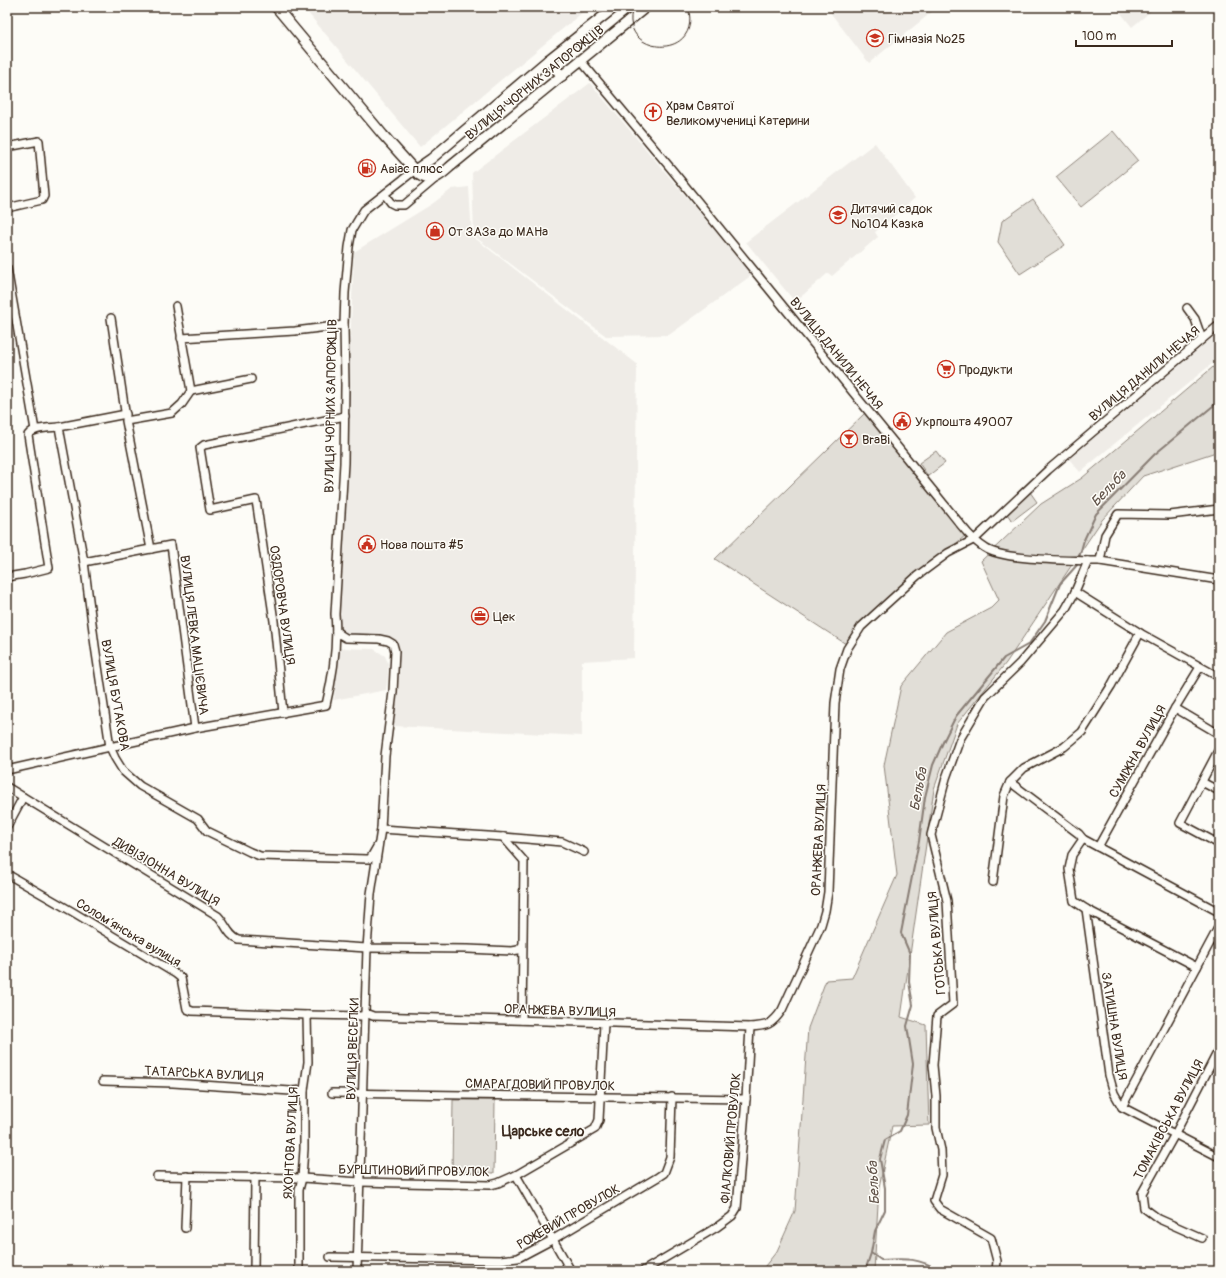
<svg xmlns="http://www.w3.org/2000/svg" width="1226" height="1278" font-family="Pangolin,sans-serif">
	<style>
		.built { fill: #efece7 }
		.green { fill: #e1ded7; stroke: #8e847a }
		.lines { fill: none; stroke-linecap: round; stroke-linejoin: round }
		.stream { stroke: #887d74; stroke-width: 2 }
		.minor-casing { stroke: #3b2a1e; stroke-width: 10 }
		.major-casing { stroke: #3b2a1e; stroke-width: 12 }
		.minor { stroke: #fdfcf7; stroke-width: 7 }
		.major { stroke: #fdfcf7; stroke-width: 9 }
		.tram { stroke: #3b2a1e; stroke-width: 1 }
		.labels { text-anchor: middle; stroke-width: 3; stroke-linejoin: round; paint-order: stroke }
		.poi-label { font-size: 13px; fill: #3b2a1e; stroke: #fdfcf7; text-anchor: start }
		.street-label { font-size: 13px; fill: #3b2a1e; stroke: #fdfcf7 }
		.water-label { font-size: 14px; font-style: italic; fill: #615349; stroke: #fdfcf7 }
		.neighbourhood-label { font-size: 14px; font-weight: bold; fill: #3b2a1e; stroke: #fdfcf7 }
	</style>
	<rect width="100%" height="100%" fill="#fdfcf7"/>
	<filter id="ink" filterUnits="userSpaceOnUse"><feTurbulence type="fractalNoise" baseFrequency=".025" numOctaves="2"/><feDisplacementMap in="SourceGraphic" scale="8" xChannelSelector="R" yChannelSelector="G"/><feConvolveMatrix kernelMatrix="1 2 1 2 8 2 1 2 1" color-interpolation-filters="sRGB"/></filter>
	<g filter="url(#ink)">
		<g class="built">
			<polygon points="303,7 589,7 420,147"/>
			<polygon points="826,7 938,7 869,63"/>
			<polygon points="1116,7 1156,7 1132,27"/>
			<polygon points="590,83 752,275 669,335 606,336 474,236 472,173"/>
			<polygon points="875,143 915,198 875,232 878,237 832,276 828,273 795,302 746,242"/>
			<polygon points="469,187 472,236 637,364 634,658 582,661 582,736 394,726 400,664 392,638 345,634 338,630 354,252 432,204 452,189"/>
			<polygon points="1219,332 1219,358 1080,472 1069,459"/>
			<polygon points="338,648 374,649 385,656 389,665 386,690 334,700"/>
		</g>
		<g class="green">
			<polygon points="1113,131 1138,161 1081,207 1056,177"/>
			<polygon points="1033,199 1065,245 1020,274 998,242 1002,221"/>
			<polygon points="1219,362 1219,451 1143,476 1102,520 1006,663 957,724 934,789 901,1017 926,1025 929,1125 892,1126 879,1188 874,1271 761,1271 777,1251 795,1211 808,1028 826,980 852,978 897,875 884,765 901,686 946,632 991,608 999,600 981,561 1041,504 1082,478"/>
			<polygon points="865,413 966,535 875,613 849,646 715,559"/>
			<polygon points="936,451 945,463 928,476 919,463"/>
			<polygon points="1030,492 1037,502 1012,521 1005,511"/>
			<polygon points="453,1100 495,1100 494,1173 452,1172"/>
		</g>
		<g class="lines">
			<g class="stream">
				<path d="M871 1253 881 1260C907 1258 918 1258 942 1271"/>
				<polyline points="865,1271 871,1253 875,1231 885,1210 885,1188 880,1159 885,1140 900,1131 907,1115 913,1064 907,1026 913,1005 909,982 910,954 901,933 919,841 925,797 933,765 944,740 956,716 1004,658 1029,644 1045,621 1060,584 1077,565 1084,540 1096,514 1155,454 1219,401"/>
			</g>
			<g class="minor-casing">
				<g id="minor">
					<path d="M581 61 673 171 943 503C955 517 969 538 985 548 1002 560 1065 560 1088 561H1100L1219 580"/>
					<polyline points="7,147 39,141 44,196 42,200 7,208"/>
					<polyline points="385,195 391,203 395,205 404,205 436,178"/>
					<polyline points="7,268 35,430"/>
					<polyline points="1187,308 1195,319 1202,339"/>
					<polyline points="111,318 126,418"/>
					<polyline points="181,338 295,331 344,325"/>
					<polyline points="191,391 251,379"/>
					<polyline points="126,414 59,427 84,562 95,646 110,747 115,758 123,771 140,786 198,819 207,831 250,852 260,856 367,859 370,859 378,845"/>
					<polyline points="151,549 126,421 172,413 182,404 191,391 176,306"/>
					<polyline points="1100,561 1105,535 1118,514 1170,515 1219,509"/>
					<polyline points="84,562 171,545 195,728"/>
					<path d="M7 577 25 574 49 568 28 435C34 427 49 428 59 427"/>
					<polyline points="1075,592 1140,633 1219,677"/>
					<polyline points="336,631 341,635 346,638 379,639 388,641 393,644 395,651 393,692 385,756 381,829 371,894 367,948 357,1271"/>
					<polyline points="1175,708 1219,734"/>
					<polyline points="283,713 274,621 256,500 210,510 200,448 204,445 345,416"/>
					<polyline points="1219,749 1180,823 1219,844"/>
					<path d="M7 770 195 728 326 705C333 676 338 645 335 614L344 463 345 385 344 325 345 293 349 247 352 230 364 210 415 170"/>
					<polyline points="1010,782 1079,834 1083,839 1219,912"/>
					<polyline points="1202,782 1219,791"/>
					<path d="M7 787 218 916C226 924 228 936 239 940L367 948 468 949 512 951 518 950 522 946"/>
					<polyline points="7,827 23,797"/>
					<polyline points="381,829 503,837 562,842 584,852"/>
					<polyline points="503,837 524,861 522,1020"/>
					<polyline points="1083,839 1072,855 1069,869 1074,901 1086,909 1197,967"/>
					<polyline points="1098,847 1175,708 1200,667"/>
					<polyline points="7,874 73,912 176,974 181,978 187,1009 192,1011 307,1015 365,1016"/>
					<polyline points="993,882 1004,796 1010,782 1024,768 1064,747 1082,732 1111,686 1140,633"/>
					<polyline points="1086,909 1109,1075 1114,1093 1122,1107 1219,1157"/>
					<path d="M365 1013 373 1016 750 1027C767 1026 772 1025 782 1010L821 925 825 911 828 892 835 703 840 669 847 649 861 627 917 576 948 553 975 539 1048 470 1219 325"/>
					<polyline points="103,1081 173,1083 291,1091 304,1090"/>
					<polyline points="332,1093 746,1099"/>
					<polyline points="1122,1107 1219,926"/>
					<polyline points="516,1175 571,1271"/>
					<polyline points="157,1176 302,1178 360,1182 490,1185 498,1183 516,1175 595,1129 599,1120 604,1023"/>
					<polyline points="185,1228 187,1176"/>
					<polyline points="1202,1238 1159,1219 1144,1208 1142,1193 1175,1134 1219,1049"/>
					<polyline points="330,1257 500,1260 518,1258 552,1240 658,1177 664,1173 670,1157 672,1097"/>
					<polyline points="254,1271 255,1177"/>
					<polyline points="299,1271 299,1190 302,1178 304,1149 304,1090 308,1062 307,1015"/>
					<polyline points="643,1271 717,1227 732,1216 737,1208 746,1099 750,1027"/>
					<polyline points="996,1271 997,1261 991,1238 940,1209 934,1201 942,1175 941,1150 936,1128 936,1096 933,1065 937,1016 953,1004 947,901 931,835 946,778 960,739 985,697 1020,663 1065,610 1074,594 1088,561"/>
				</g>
			</g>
			<g class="major-casing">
				<g id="major">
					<path d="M276 7 383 135 419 175C433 184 441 175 451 166L646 7"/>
					<polyline points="548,60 562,76"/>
					<polyline points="415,170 431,159 548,60 615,7"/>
				</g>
			</g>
			<use href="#minor" class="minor"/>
			<use href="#major" class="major"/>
			<path class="tram" d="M633 7C616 57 704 62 688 7"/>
		</g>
	</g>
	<defs>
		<g id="school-ring" transform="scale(0.9)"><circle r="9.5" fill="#fdfcf7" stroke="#c8321e" stroke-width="1.5"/><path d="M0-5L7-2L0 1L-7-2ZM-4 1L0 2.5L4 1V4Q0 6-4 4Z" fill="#c8321e"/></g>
		<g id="church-ring" transform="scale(0.9)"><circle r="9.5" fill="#fdfcf7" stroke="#c8321e" stroke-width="1.5"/><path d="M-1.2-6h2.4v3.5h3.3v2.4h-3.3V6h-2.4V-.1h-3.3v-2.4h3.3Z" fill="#c8321e"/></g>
		<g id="fuel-ring" transform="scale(0.9)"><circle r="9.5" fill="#fdfcf7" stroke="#c8321e" stroke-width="1.5"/><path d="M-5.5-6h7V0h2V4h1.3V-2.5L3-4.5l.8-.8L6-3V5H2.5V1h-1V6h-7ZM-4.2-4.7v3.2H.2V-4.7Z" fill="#c8321e"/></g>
		<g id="shop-ring" transform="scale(0.9)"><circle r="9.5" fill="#fdfcf7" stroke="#c8321e" stroke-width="1.5"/><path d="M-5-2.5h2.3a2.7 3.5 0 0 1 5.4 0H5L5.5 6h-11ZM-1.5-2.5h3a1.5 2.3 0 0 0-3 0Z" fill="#c8321e"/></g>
		<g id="supermarket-ring" transform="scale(0.9)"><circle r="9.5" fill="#fdfcf7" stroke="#c8321e" stroke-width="1.5"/><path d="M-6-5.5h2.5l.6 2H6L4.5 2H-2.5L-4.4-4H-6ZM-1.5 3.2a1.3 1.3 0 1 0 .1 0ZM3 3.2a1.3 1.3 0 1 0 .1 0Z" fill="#c8321e"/></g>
		<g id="civic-ring" transform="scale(0.9)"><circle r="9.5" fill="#fdfcf7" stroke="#c8321e" stroke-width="1.5"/><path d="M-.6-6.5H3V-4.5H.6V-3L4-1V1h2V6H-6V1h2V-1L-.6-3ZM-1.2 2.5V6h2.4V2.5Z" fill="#c8321e"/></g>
		<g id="bar-ring" transform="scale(0.9)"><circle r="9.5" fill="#fdfcf7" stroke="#c8321e" stroke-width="1.5"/><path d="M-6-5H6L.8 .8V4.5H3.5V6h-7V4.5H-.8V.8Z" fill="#c8321e"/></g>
		<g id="office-ring" transform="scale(0.9)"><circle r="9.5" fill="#fdfcf7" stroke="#c8321e" stroke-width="1.5"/><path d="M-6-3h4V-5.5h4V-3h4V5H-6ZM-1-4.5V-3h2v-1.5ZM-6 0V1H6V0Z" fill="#c8321e"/></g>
	</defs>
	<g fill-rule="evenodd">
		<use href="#school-ring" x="875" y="38"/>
		<use href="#church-ring" x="653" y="112"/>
		<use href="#fuel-ring" x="367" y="168"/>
		<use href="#school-ring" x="838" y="215"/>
		<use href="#shop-ring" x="435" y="231"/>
		<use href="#supermarket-ring" x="946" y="369"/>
		<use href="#civic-ring" x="902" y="421"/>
		<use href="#bar-ring" x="849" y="439"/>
		<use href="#civic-ring" x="367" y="544"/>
		<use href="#office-ring" x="480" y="616"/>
	</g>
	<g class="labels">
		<g class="poi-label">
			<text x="888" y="43">Гімназія №25</text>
			<text x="666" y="110">Храм Святої<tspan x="666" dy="15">Великомучениці Катерини</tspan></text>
			<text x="380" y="173">Авіас плюс</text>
			<text x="851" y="213">Дитячий садок<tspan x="851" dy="15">№104 Казка</tspan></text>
			<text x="448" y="236">От ЗАЗа до МАНа</text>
			<text x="959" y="374">Продукти</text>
			<text x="915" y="426">Укрпошта 49007</text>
			<text x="862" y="444">BraBi</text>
			<text x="380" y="549">Нова пошта #5</text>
			<text x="493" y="621">Цек</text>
		</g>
		<g class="street-label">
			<text transform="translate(534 82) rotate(-39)" y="5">ВУЛИЦЯ ЧОРНИХ ЗАПОРОЖЦІВ</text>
			<text transform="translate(837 353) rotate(51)" y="5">ВУЛИЦЯ ДАНИЛИ НЕЧАЯ</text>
			<text transform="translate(1144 373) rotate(-40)" y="5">ВУЛИЦЯ ДАНИЛИ НЕЧАЯ</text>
			<text transform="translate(330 406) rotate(-89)" y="5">ВУЛИЦЯ ЧОРНИХ ЗАПОРОЖЦІВ</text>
			<text transform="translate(283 605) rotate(82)" y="5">ОЗДОРОВЧА ВУЛИЦЯ</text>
			<text transform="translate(195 635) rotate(83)" y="5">ВУЛИЦЯ ЛЕВКА МАЦІЄВИЧА</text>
			<text transform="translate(116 695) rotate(80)" y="5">ВУЛИЦЯ БУТАКОВА</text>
			<text transform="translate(1137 751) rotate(-61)" y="5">СУМІЖНА ВУЛИЦЯ</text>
			<text transform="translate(818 840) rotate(-87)" y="5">ОРАНЖЕВА ВУЛИЦЯ</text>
			<text transform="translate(167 871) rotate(31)" y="5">ДИВІЗІОННА ВУЛИЦЯ</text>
			<text transform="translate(129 932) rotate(31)" y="5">Соломʼянська вулиця</text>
			<text transform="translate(936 943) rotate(-95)" y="5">ГОТСЬКА ВУЛИЦЯ</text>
			<text transform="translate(560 1010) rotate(2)" y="5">ОРАНЖЕВА ВУЛИЦЯ</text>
			<text transform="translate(1115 1026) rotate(81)" y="5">ЗАТИШНА ВУЛИЦЯ</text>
			<text transform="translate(352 1049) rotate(-88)" y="5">ВУЛИЦЯ ВЕСЕЛКИ</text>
			<text transform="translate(204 1073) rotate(3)" y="5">ТАТАРСЬКА ВУЛИЦЯ</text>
			<text transform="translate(540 1084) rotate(1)" y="5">СМАРАГДОВИЙ ПРОВУЛОК</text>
			<text transform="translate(1168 1119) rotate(-62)" y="5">ТОМАКІВСЬКА ВУЛИЦЯ</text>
			<text transform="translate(730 1138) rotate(-85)" y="5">ФІАЛКОВИЙ ПРОВУЛОК</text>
			<text transform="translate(290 1143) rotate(-87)" y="5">ЯХОНТОВА ВУЛИЦЯ</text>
			<text transform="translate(414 1170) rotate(1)" y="5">БУРШТИНОВИЙ ПРОВУЛОК</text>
			<text transform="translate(568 1216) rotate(-30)" y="5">РОЖЕВИЙ ПРОВУЛОК</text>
		</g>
		<g class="water-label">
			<text transform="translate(1108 488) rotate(-46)" y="5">Бельба</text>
			<text transform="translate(918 789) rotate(-79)" y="5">Бельба</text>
			<text transform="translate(873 1183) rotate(-93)" y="5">Бельба</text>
		</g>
		<g class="neighbourhood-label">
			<text x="543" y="1136">Царське село</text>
		</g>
	</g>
	<rect width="1226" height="1278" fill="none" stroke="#fdfcf7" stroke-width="24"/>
	<rect x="12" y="12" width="1202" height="1254" fill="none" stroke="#3b2a1e" stroke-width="1.5" filter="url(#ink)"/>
	<path d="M1076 40v6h96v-6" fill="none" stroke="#3b2a1e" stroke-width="2"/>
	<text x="1082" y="40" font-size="12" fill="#3b2a1e" stroke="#fdfcf7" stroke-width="3" paint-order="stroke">100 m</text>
</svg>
